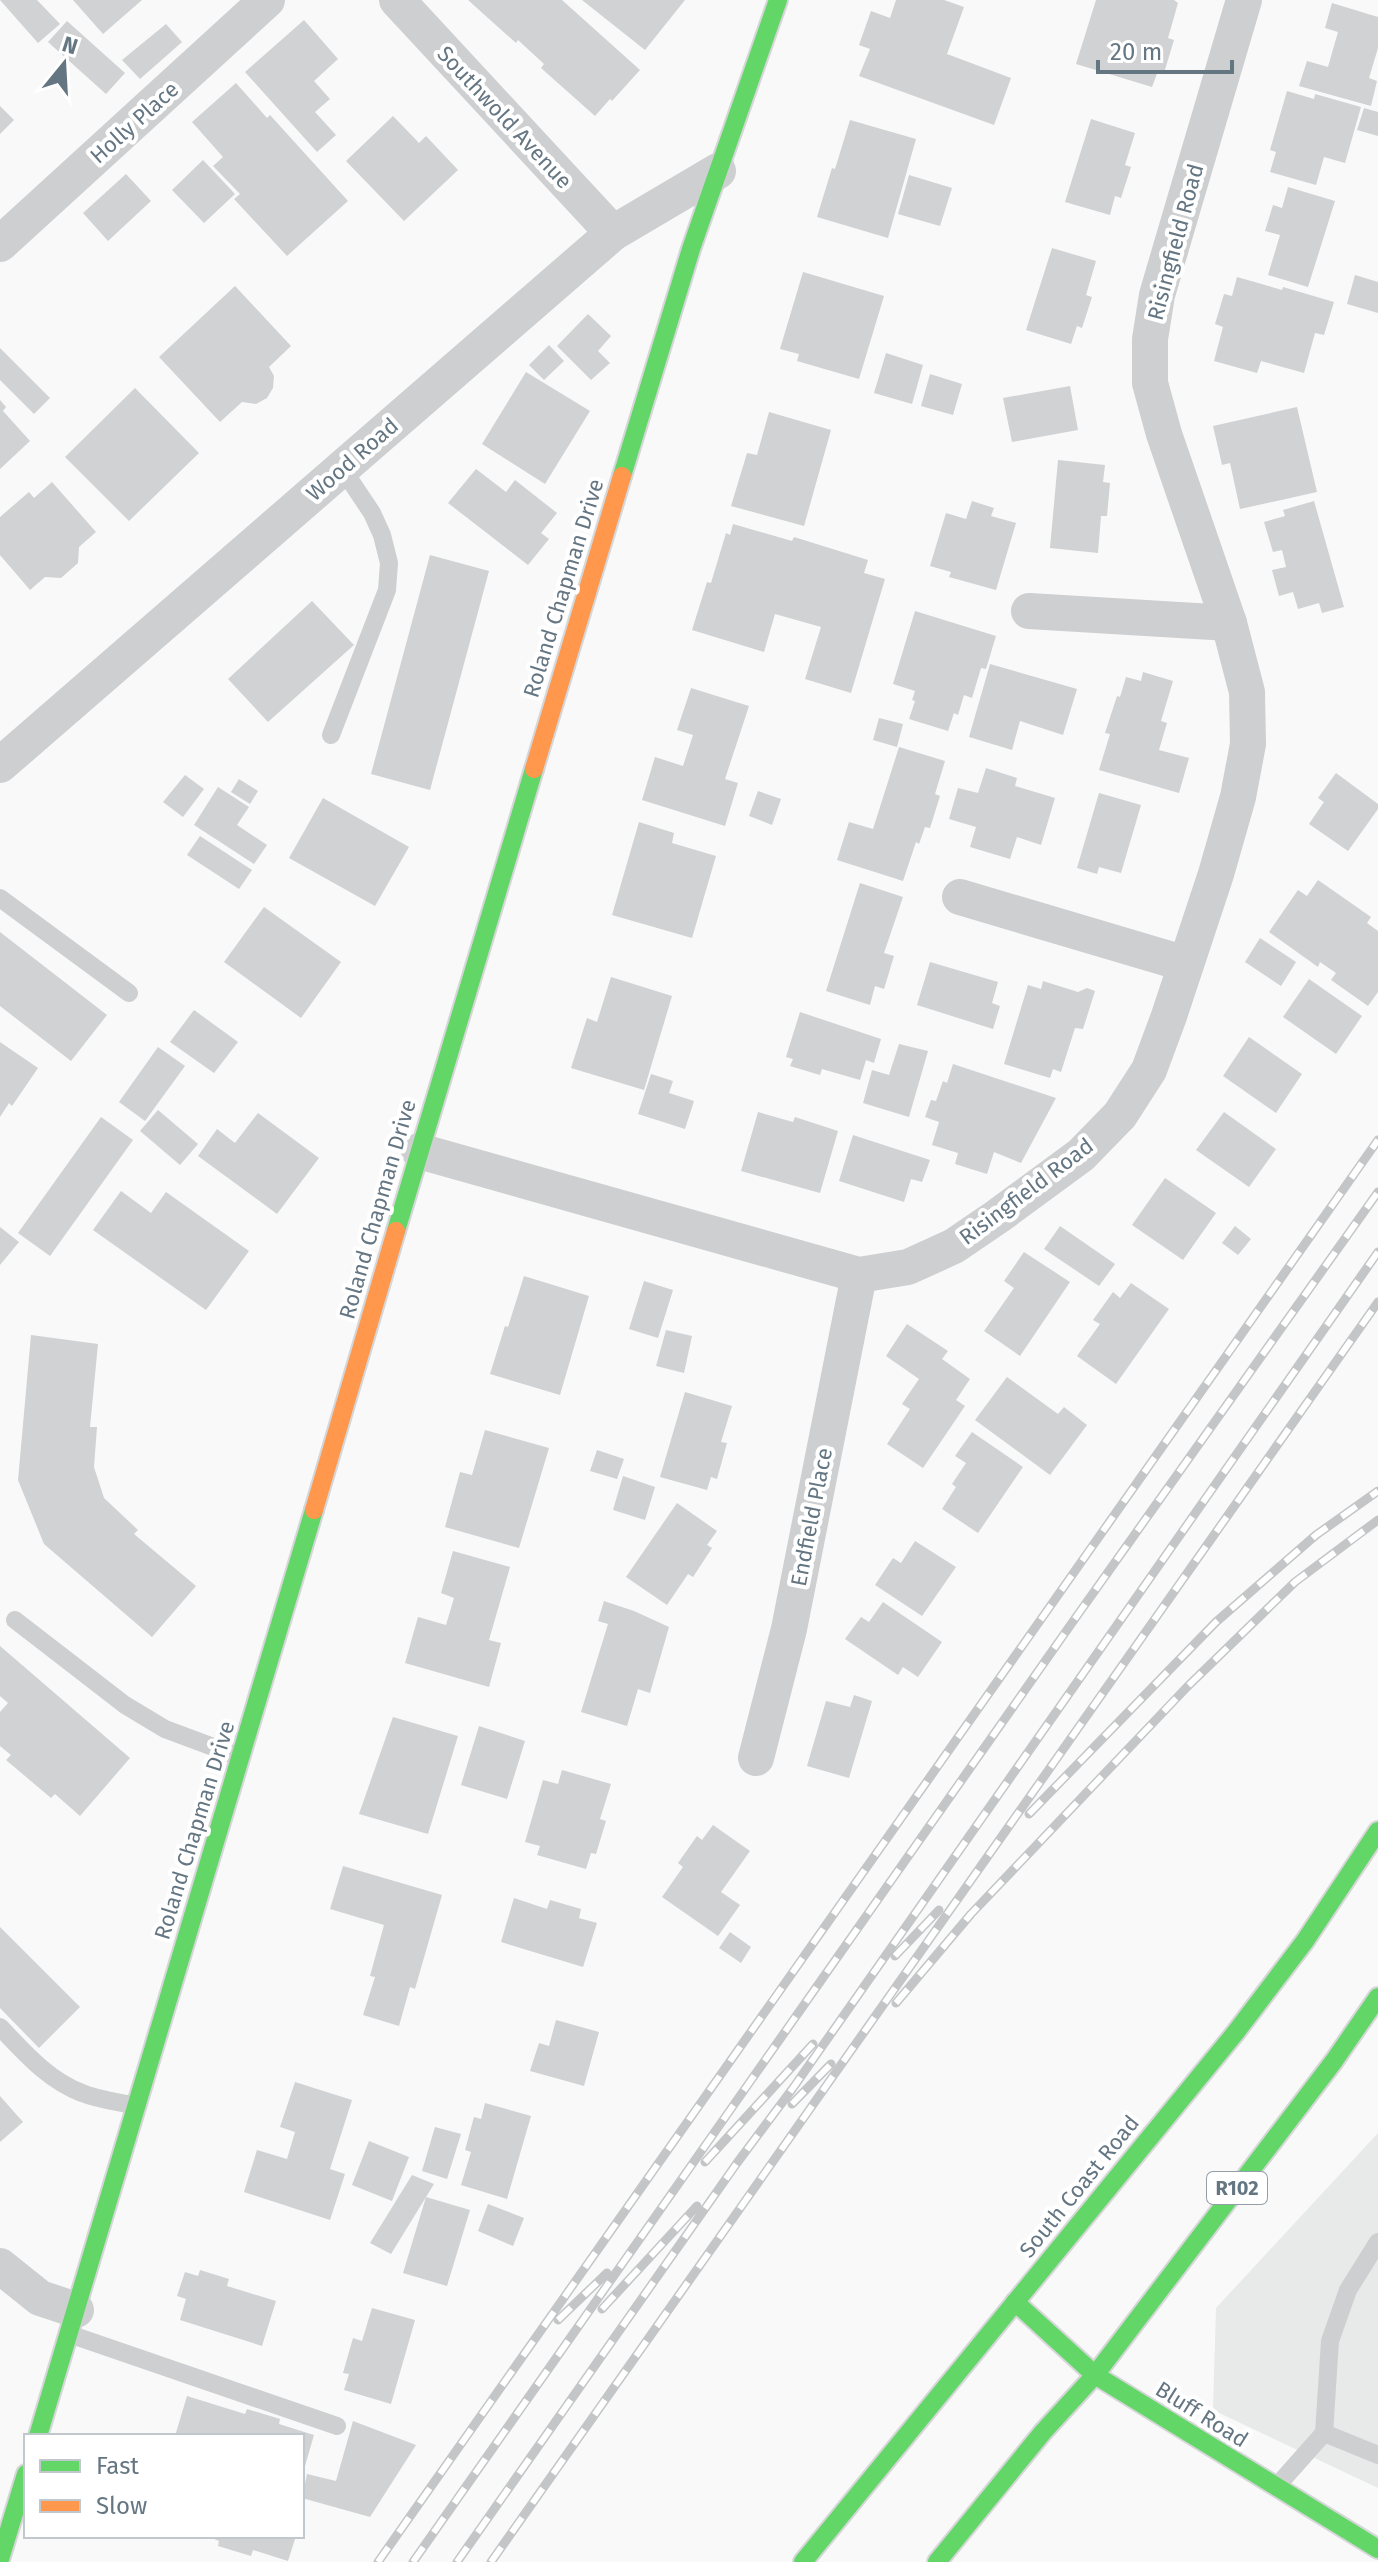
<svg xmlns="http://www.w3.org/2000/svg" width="1378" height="2562" font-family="'Fira Sans',sans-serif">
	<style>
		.built { fill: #e8e9e9 }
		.building { fill: #d0d2d3 }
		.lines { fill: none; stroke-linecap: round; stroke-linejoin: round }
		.fast-casing { stroke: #d5d6d7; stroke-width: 22 }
		.slow-casing { stroke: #d5d6d7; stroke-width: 22 }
		.lane { stroke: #cecfd0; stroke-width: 18 }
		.street { stroke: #cecfd0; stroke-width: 36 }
		.fast { stroke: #63d668; stroke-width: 18 }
		.slow { stroke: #ff974d; stroke-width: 18 }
		.rail-casing { stroke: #c3c5c6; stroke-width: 9 }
		.rail { stroke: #fff; stroke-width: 6; stroke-dasharray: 18; stroke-linecap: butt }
		.labels { text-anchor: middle; stroke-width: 8; stroke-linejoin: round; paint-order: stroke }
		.shield { fill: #fff; stroke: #939fa8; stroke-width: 2 }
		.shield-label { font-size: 20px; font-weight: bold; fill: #657683 }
		.street-label { font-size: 22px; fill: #657683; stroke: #fff }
	</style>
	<rect width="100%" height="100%" fill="#f9f9f9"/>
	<polygon class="built" points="1378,2133 1378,2488 1213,2410 1216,2308"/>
	<g class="building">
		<polygon points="0,0 37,0 60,24 38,43"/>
		<polygon points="73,0 142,0 103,34"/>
		<polygon points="468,0 562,0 640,70 612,101 610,99 595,116 541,68 544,64 518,40 516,43"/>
		<polygon points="582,0 685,0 645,50"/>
		<polygon points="896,0 944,0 964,7 947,54 1011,78 994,125 859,76 870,49 859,45 871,11 890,18"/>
		<polygon points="1096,0 1174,0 1178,3 1168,38 1174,40 1164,73 1158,71 1152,87 1076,64"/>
		<polygon points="1332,3 1378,17 1378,48 1369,78 1377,81 1371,106 1299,86 1307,61 1328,67 1338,32 1325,28"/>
		<polygon points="304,20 338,59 314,81 330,99 315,112 336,135 317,152 245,72"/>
		<polygon points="67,21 125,73 106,94 48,42"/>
		<polygon points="166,24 182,42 140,79 122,60"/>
		<polygon points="236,83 267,118 270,115 348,201 287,256 234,199 240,194 213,166 223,157 192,122"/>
		<polygon points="1287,91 1314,99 1315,94 1361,107 1345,163 1324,157 1316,185 1270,172 1276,152 1270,150"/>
		<polygon points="0,106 14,120 0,134"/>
		<polygon points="1364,108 1378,112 1378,136 1357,130"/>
		<polygon points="393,116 419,143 426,136 458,170 404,221 346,161"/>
		<polygon points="1091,119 1135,133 1125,165 1131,167 1121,198 1115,196 1110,215 1065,202"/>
		<polygon points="850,120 916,139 888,238 817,217 832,168 835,169"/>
		<polygon points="203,160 235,194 204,223 172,190"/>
		<polygon points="126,174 151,201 108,241 83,213"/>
		<polygon points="909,175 952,188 940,226 898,214"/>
		<polygon points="1288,187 1335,201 1308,287 1268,275 1280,235 1265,231 1273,205 1282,208"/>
		<polygon points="1052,248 1096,261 1086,295 1092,297 1082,328 1077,326 1071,344 1026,330"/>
		<polygon points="803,272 884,296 859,379 797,361 799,354 780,349"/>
		<polygon points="1355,275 1378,282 1378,313 1347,304"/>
		<polygon points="1237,277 1282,290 1283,287 1334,302 1324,335 1315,333 1304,373 1261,361 1257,373 1214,361 1223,327 1215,324 1224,294 1232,296"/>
		<polygon points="235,286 291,346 269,367 274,376 273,388 267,398 256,404 242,402 220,422 159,357"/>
		<polygon points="588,314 611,336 598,351 610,363 591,380 557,346"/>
		<polygon points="549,345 564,361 544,380 529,365"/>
		<polygon points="0,348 50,398 34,414 0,380"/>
		<polygon points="886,353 923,365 912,404 874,393"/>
		<polygon points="526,372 590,411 545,484 482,444"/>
		<polygon points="930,374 962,384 953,415 921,406"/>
		<polygon points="1070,386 1078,430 1012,442 1003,398"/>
		<polygon points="135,388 199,453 129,521 65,457"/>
		<polygon points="0,400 6,407 3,411 30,441 0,469"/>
		<polygon points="1297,407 1317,492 1240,509 1230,463 1222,465 1213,426"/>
		<polygon points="769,412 831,430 804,526 731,506 747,453 757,455"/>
		<polygon points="1058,460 1105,465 1103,482 1110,483 1107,516 1101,516 1098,553 1050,548"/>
		<polygon points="476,469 506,492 515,480 557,513 541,533 549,539 528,565 448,503"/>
		<polygon points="52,482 96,532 79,547 78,563 61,578 45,577 30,590 0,555 0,517 29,492 34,498"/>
		<polygon points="972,501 994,508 991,516 1016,523 996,590 949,577 951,572 930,566 946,513 966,519"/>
		<polygon points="1314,501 1344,607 1322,613 1319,603 1298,609 1293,592 1279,596 1272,570 1286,567 1282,550 1273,552 1264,522 1285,516 1283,510"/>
		<polygon points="733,524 792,541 794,537 868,560 864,573 885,579 851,693 805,679 821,627 775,614 764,652 692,630 707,582 711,583 726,533 730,535"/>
		<polygon points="430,555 489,571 430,790 371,774"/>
		<polygon points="312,601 354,645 268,722 228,679"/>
		<polygon points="915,611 996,636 986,669 981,668 972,698 964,695 958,715 954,713 948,731 909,719 915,701 912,700 915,691 893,684"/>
		<polygon points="990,664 1077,689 1063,735 1020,721 1012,750 969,737"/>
		<polygon points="1143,672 1173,681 1161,721 1167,723 1159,750 1189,758 1179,793 1099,770 1110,734 1105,733 1117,696 1120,697 1126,677 1141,681"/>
		<polygon points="691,688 749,706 725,779 738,783 725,826 642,800 655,757 683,766 693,735 677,730"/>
		<polygon points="879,718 903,724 897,747 873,740"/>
		<polygon points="899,747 945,761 935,794 940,796 930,828 925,827 919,844 916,842 903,881 837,860 849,822 873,829"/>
		<polygon points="986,768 1017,778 1015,786 1055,798 1041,845 1017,837 1010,859 970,847 976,827 949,819 958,788 978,793"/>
		<polygon points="1336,773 1378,804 1378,809 1348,851 1309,824 1324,802 1318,798"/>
		<polygon points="185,775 204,789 183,817 163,802"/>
		<polygon points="239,779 258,791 250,804 231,792"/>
		<polygon points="218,787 249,807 237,825 267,845 254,864 194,825"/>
		<polygon points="758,791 781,799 772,825 749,816"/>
		<polygon points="1099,793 1141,805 1121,873 1099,867 1097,874 1077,868"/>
		<polygon points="323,798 409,847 375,906 289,858"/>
		<polygon points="639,822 674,833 672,843 716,856 692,938 612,915"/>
		<polygon points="200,836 252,870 239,889 187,855"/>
		<polygon points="1318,880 1371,917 1367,923 1378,931 1378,992 1368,1006 1331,980 1336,973 1320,962 1318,967 1269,932 1298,890 1307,896"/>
		<polygon points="860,883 903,897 884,953 894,956 884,989 875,986 870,1005 826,991"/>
		<polygon points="264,907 341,962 301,1018 224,962"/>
		<polygon points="0,932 107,1015 71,1061 0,1006"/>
		<polygon points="1260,938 1296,962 1281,986 1245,962"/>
		<polygon points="930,962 998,982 992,1003 1000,1006 993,1029 917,1005"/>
		<polygon points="611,977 672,996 644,1090 571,1068 587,1018 597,1022"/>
		<polygon points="1309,979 1362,1016 1336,1054 1283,1017"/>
		<polygon points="1043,981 1078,992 1087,988 1095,991 1083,1029 1075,1028 1061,1072 1053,1069 1050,1078 1004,1064 1028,985 1041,989"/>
		<polygon points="194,1010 238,1042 214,1073 170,1042"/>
		<polygon points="800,1012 881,1039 874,1063 866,1060 860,1080 822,1069 820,1075 790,1066 793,1059 786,1057"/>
		<polygon points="1249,1037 1302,1074 1276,1113 1223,1076"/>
		<polygon points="0,1042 38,1068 12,1106 9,1103 0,1117"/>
		<polygon points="899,1044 928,1051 909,1117 863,1103 872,1070 889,1075"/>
		<polygon points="158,1047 185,1066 145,1121 119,1102"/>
		<polygon points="953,1064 1056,1098 1021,1163 994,1152 987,1174 955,1164 958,1153 932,1145 939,1122 925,1117 931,1100 936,1101 943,1081 947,1083"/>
		<polygon points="651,1074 673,1081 669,1093 694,1101 685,1129 638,1114"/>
		<polygon points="158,1110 198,1144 180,1165 140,1131"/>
		<polygon points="758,1112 793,1122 795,1117 838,1131 820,1193 741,1171"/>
		<polygon points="1224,1112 1276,1149 1249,1187 1196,1150"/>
		<polygon points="258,1113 319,1158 277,1214 198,1156 217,1129 235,1143"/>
		<polygon points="101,1117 133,1140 50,1256 18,1233"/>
		<polygon points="853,1135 930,1160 922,1182 911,1179 904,1202 839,1181"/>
		<polygon points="1165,1178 1216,1213 1183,1260 1132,1225"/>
		<polygon points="121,1191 151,1213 166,1192 249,1251 206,1310 93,1230"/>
		<polygon points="1060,1226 1115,1264 1099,1286 1044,1249"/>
		<polygon points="1235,1226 1251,1239 1238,1255 1222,1243"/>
		<polygon points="0,1227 19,1242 0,1265"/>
		<polygon points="1024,1252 1070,1282 1020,1356 984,1331 1014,1288 1004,1281"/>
		<polygon points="524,1276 589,1296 560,1395 490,1374 505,1326 508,1327"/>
		<polygon points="644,1281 673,1290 658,1338 629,1329"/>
		<polygon points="1131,1283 1169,1309 1116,1384 1077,1356 1100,1324 1093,1320 1113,1292 1120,1298"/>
		<polygon points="907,1324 948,1351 942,1359 970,1379 956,1400 965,1406 923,1468 887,1444 910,1409 902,1404 919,1379 886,1356"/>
		<polygon points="666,1330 692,1336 684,1373 656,1366"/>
		<polygon points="31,1335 98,1344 90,1427 97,1427 94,1467 104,1498 138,1530 134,1534 196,1586 152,1637 44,1544 18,1480"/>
		<polygon points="1007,1377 1058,1414 1064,1407 1087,1425 1050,1475 975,1420"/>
		<polygon points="685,1392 732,1406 721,1442 727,1443 717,1479 711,1477 707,1490 660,1477"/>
		<polygon points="485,1430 549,1448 519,1548 445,1527 460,1472 472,1475"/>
		<polygon points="972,1432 1023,1467 978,1533 942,1509 956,1487 952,1484 966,1463 955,1456"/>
		<polygon points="597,1450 624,1459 617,1479 590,1471"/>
		<polygon points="623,1476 655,1487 645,1520 613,1510"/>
		<polygon points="677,1503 717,1531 707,1545 712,1548 693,1577 688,1574 667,1605 626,1577"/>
		<polygon points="915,1541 956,1567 922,1616 875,1585 893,1558 901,1563"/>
		<polygon points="453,1551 510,1567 489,1640 501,1643 489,1687 405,1663 418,1617 446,1625 454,1598 441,1593"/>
		<polygon points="604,1601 634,1611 669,1627 650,1693 638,1689 627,1726 581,1712 608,1624 598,1621"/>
		<polygon points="883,1602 942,1642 918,1677 903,1667 898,1675 845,1639 861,1617 869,1622"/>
		<polygon points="0,1646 130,1758 80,1816 55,1794 51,1798 6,1760 11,1755 0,1746 0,1712 8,1703 0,1696"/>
		<polygon points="854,1695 872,1701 849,1778 807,1766 826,1701 850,1707"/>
		<polygon points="393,1717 458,1736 428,1834 359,1814"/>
		<polygon points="479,1726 525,1741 507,1799 461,1785"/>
		<polygon points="562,1770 611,1784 600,1819 606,1821 596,1854 591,1853 586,1869 537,1855 540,1846 525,1842 543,1780 558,1784"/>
		<polygon points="713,1825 750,1851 721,1892 740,1905 718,1936 662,1897 683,1867 678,1863 697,1836 702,1840"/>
		<polygon points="343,1866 442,1895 415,1989 410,1987 399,2026 363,2015 375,1977 370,1976 384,1925 330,1909"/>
		<polygon points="514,1898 547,1909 550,1900 581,1909 579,1918 597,1923 583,1967 501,1942"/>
		<polygon points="0,1927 80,2007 39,2048 0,2008"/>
		<polygon points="730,1932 751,1947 741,1963 719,1948"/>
		<polygon points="556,2020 599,2032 584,2086 530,2071 539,2043 549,2046"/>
		<polygon points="295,2082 352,2100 330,2169 345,2174 330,2220 244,2192 257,2150 287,2159 295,2132 280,2127"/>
		<polygon points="0,2096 23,2122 0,2142"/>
		<polygon points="485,2103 531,2116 507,2199 461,2185 471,2152 465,2150 474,2117 481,2119"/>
		<polygon points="435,2127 461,2134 447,2179 422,2171"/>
		<polygon points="369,2141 409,2157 392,2201 352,2185"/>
		<polygon points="412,2175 434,2184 391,2254 370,2243"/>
		<polygon points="426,2197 470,2210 447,2286 403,2273"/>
		<polygon points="488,2204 524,2218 513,2246 478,2231"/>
		<polygon points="200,2270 229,2279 227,2286 276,2301 262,2346 180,2320 186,2299 177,2296 185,2272 198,2276"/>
		<polygon points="372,2308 415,2320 391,2404 344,2390 349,2374 343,2373 353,2338 362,2341"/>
		<polygon points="187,2396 245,2414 247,2409 280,2419 279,2424 314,2435 303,2473 302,2436 175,2436"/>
		<polygon points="353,2421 416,2445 370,2517 302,2498 307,2474 336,2481"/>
		<polygon points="207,2536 296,2536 288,2561 253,2550 251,2556 218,2546 219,2541"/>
	</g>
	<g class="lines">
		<g class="fast-casing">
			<g id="fast">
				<polyline points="622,476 691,249 778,0"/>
				<polyline points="396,1231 534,769"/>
				<polyline points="1015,2302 1095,2375 1378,2549"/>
				<polyline points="38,2436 314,1510"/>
				<polyline points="0,2559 26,2474"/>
				<polyline points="803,2562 1236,2032 1305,1941 1378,1831"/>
				<polyline points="937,2562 1043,2432 1095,2375 1334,2061 1378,1997"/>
			</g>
		</g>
		<g class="slow-casing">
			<g id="slow">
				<polyline points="534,769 622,476"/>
				<polyline points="314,1510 396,1231"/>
			</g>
		</g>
		<g class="lane">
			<polyline points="331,735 387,590 389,563 382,535 372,513 342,468"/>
			<polyline points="0,898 129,993"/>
			<polyline points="15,1620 125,1705 165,1729 240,1757"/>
			<path d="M0 2027C25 2053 48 2080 82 2093 99 2100 119 2102 137 2106"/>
			<polyline points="69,2334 337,2426"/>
			<polyline points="1324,2433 1378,2455"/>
			<polyline points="1276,2487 1324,2433 1330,2341 1348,2290 1378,2242"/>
		</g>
		<g class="street">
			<polyline points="397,0 613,233"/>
			<polyline points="0,244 267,0"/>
			<polyline points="1029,611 1229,623"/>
			<polyline points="0,765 613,233 718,171"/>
			<polyline points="960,897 1186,964"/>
			<polyline points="419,1151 859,1275 908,1267 954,1246 998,1216 1081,1155 1120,1115 1149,1070 1169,1016 1216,874 1238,797 1248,744 1247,692 1229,623 1164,434 1150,383 1150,339 1157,295 1244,0"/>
			<polyline points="756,1758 789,1629 859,1275"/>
			<polyline points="0,2266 40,2298 76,2310"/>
		</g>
		<use href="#fast" class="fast"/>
		<use href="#slow" class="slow"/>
		<g class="rail-casing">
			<g id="rail">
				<polyline points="1029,1814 1216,1622 1316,1535 1378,1491"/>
				<polyline points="895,1956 939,1910"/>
				<polyline points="896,2003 971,1914 1187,1687 1295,1582 1378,1520"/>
				<polyline points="792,2104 831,2064"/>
				<polyline points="705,2162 813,2044"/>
				<polyline points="602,2309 697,2206"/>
				<polyline points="558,2320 607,2273"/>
				<polyline points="378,2562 1378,1140"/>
				<polyline points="413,2562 1074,1620 1378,1192"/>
				<polyline points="457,2562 737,2163 793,2088 1378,1252"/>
				<polyline points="491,2562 1378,1302"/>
			</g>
		</g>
		<use href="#rail" class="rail"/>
	</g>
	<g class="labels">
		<rect class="shield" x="1207" y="2172" width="60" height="32" rx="6"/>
		<g class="shield-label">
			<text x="1237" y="2195">R102</text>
		</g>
		<g class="street-label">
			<text transform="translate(505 117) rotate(47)" y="8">Southwold Avenue</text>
			<text transform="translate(134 122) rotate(-42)" y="8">Holly Place</text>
			<text transform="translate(1175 242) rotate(-75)" y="8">Risingfield Road</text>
			<text transform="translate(352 459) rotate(-41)" y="8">Wood Road</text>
			<text transform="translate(563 588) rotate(-73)" y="8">Roland Chapman Drive</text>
			<text transform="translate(1026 1191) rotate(-37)" y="8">Risingfield Road</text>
			<text transform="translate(377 1209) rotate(-74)" y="8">Roland Chapman Drive</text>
			<text transform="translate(811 1517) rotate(-79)" y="8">Endfield Place</text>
			<text transform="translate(194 1830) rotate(-73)" y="8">Roland Chapman Drive</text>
			<text transform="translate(1079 2186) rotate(-51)" y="8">South Coast Road</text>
			<text transform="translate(1202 2414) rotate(32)" y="8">Bluff Road</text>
		</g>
	</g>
	<rect x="24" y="2434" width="280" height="104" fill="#ffffff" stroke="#c1c8cd" stroke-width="2"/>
	<rect x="40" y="2460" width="40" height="12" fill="#63d668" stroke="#c1c8cd" stroke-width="2"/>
	<text x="96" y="2474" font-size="24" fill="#657683">Fast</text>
	<rect x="40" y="2500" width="40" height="12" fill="#ff974d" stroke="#c1c8cd" stroke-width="2"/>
	<text x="96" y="2514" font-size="24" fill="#657683">Slow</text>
	<g transform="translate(64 64) rotate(18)" stroke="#ffffff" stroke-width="6" paint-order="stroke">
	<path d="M0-6L14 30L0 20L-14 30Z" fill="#657683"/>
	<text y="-12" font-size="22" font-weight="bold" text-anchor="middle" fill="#657683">N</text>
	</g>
	<path d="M1098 60v12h134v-12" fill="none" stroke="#657683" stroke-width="4"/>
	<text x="1110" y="60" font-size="24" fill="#657683" stroke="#ffffff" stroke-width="6" paint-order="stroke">20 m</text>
</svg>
